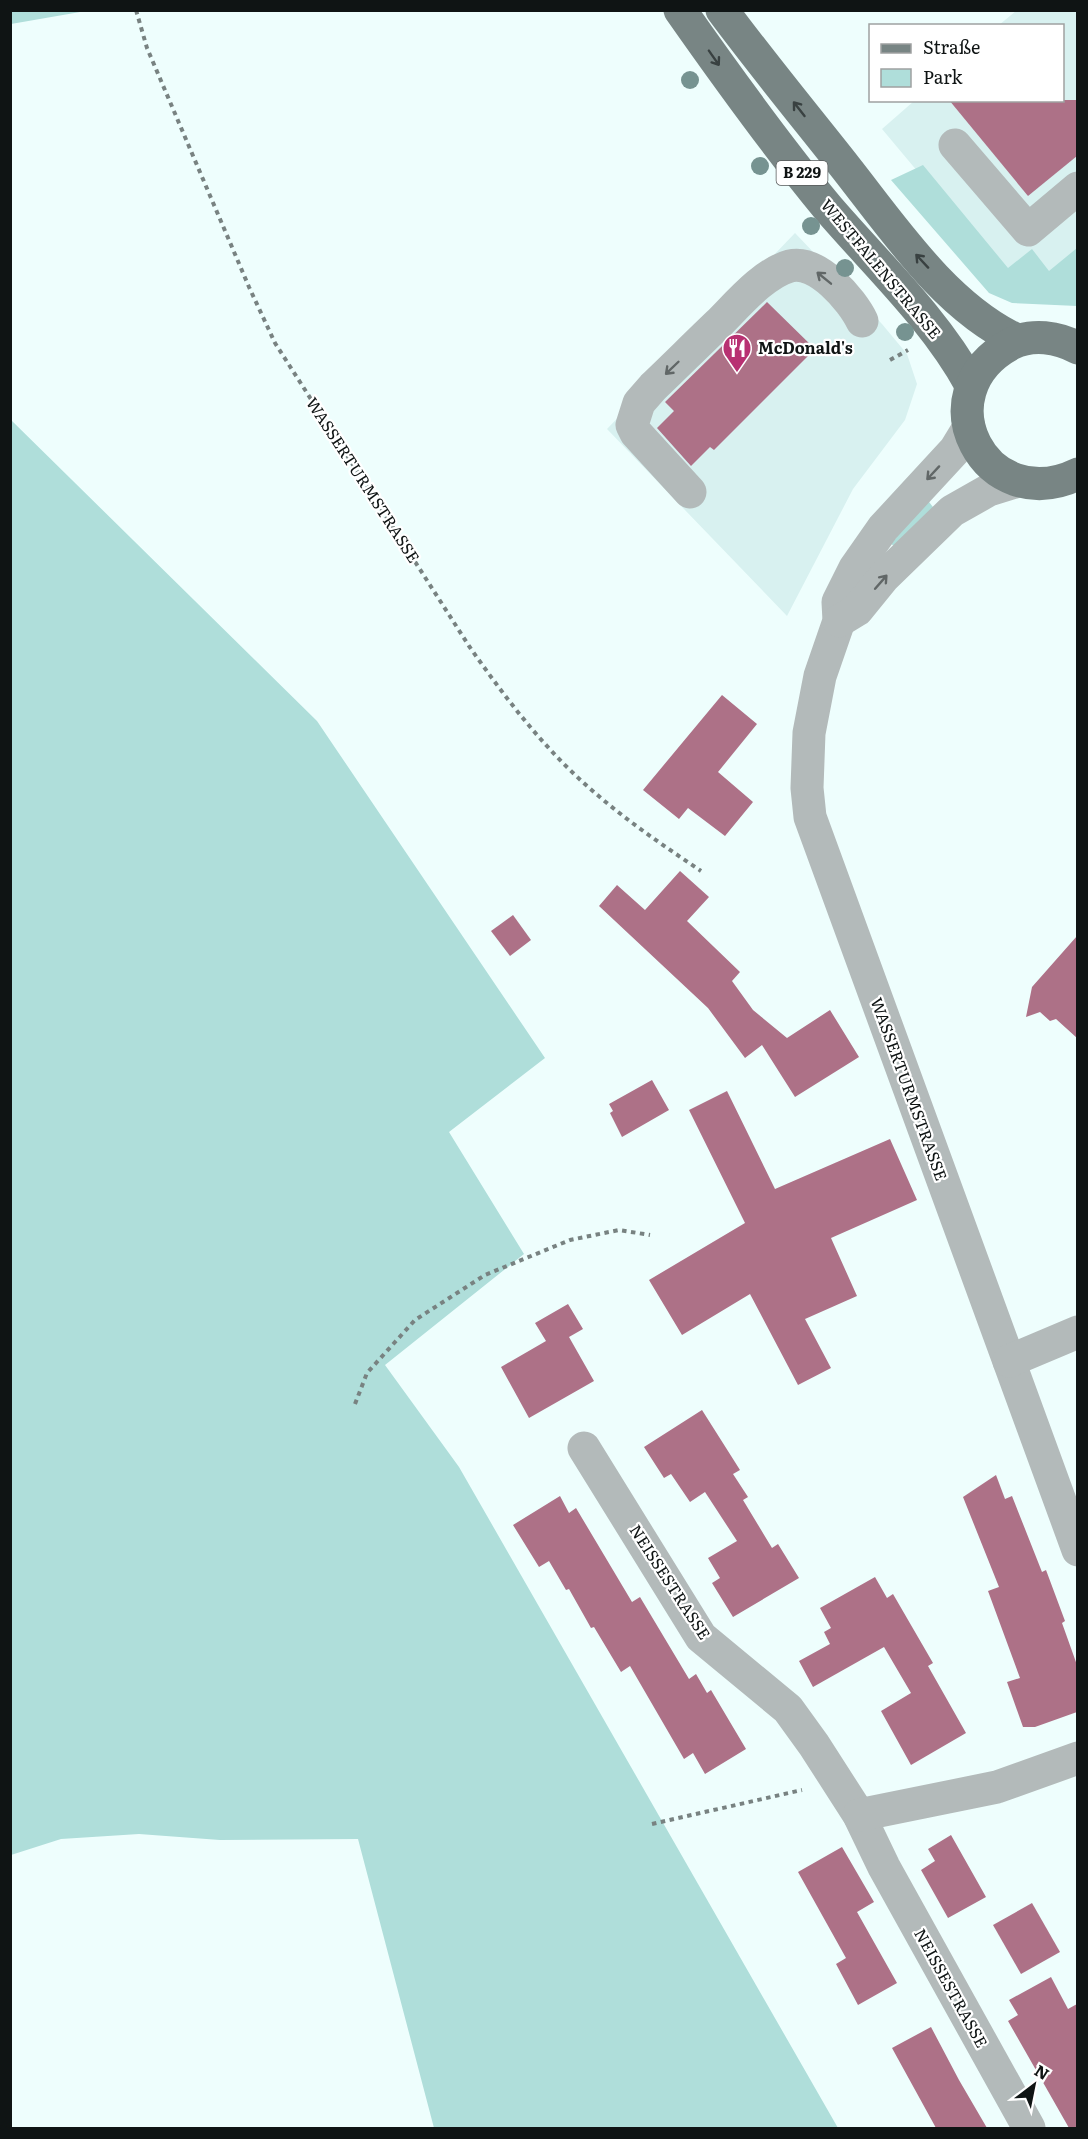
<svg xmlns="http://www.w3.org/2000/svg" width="1088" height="2139" font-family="Literata,serif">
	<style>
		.built { fill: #d8f1f0 }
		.green { fill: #afdeda }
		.building { fill: #ad7187 }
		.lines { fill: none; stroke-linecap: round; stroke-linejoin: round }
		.path { stroke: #788281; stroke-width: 4; stroke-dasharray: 4.5 4.5; stroke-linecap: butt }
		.minor { stroke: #b3baba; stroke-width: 33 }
		.major { stroke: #788584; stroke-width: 33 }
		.tree { fill: #769391 }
		.oneway { stroke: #394141 }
		.oneway2 { stroke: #616767 }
		.labels { text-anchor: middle; stroke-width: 4.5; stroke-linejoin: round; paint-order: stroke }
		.shield { fill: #fff; stroke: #575a5a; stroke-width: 1.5 }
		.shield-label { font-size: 15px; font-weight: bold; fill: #0f1414 }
		.street-label { font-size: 16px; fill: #0f1414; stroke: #fff }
		.poi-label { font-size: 16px; font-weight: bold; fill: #0f1414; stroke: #fff; text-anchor: start }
	</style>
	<rect width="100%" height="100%" fill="#eefefd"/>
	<g class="built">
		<polygon points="1016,11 1077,11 1077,288 1011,283 882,129 914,101 1062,100 1062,26 999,25"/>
		<polygon points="795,233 882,324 907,354 917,384 905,420 853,489 787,616 607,429"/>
	</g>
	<g class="green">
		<polygon points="11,10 86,10 86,11 11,24"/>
		<polygon points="923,165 1008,268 1032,249 1049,271 1077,248 1077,306 1012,303 989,293 891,180"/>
		<polygon points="10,419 317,721 545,1058 449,1132 524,1254 385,1365 459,1467 838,2128 434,2128 358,1839 220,1840 139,1834 61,1839 11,1855"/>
		<polygon points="926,498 936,511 896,547 891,544"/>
	</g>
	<g class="building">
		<polygon points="949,100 1077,100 1077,156 1028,196"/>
		<polygon points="767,302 815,349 714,450 710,447 691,466 657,428 674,411 665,402"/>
		<polygon points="722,695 757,724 718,772 753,802 725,836 688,808 679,819 643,790"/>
		<polygon points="680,871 709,897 687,921 740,972 732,981 753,1010 787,1038 830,1010 859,1057 795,1097 762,1045 745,1058 708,1008 599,906 617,885 645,910"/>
		<polygon points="513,915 531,940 510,956 491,931"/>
		<polygon points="1077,936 1077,1038 1056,1019 1050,1021 1040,1012 1026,1017 1032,987"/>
		<polygon points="652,1080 669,1110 622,1137 610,1113 613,1111 609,1104"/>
		<polygon points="727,1091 775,1189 890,1139 917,1200 831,1238 857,1296 805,1319 831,1368 798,1385 750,1294 682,1335 649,1280 745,1223 689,1110"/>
		<polygon points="568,1304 583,1329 569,1337 594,1381 529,1418 501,1367 546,1341 535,1323"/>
		<polygon points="702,1410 740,1470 733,1474 748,1497 743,1500 772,1548 778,1544 799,1578 733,1617 712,1583 720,1578 708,1558 737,1541 705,1492 690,1502 671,1474 664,1478 644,1447"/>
		<polygon points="996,1475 1005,1499 1012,1496 1042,1572 1046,1570 1065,1621 1062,1623 1077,1665 1077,1712 1035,1727 1023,1727 1007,1682 1020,1678 988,1591 999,1587 963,1497"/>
		<polygon points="560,1496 569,1513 576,1508 632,1602 640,1597 689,1679 696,1674 707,1693 711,1690 746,1749 705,1774 693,1753 684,1759 630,1666 621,1672 594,1627 591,1628 569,1589 566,1590 549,1561 539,1567 513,1525"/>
		<polygon points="875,1577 887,1598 893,1594 933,1663 928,1666 966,1733 911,1765 881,1711 911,1693 884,1647 813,1687 799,1661 830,1644 824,1632 831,1628 820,1608"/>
		<polygon points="951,1835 986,1897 948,1918 921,1870 935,1861 928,1849"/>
		<polygon points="842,1847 874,1902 857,1912 897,1983 858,2005 836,1964 846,1958 798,1872"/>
		<polygon points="1032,1903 1060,1952 1021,1974 993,1925"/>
		<polygon points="1051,1977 1068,2009 1077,2004 1077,2128 1069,2128 1008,2021 1018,2015 1009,2000"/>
		<polygon points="931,2027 959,2080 987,2128 936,2128 892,2048"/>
	</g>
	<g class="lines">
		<g class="path">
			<path d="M136 10 147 48 249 287 275 343 469 646C506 699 545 750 594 792 627 821 664 846 701 871"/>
			<polyline points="890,360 908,350"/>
			<polyline points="355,1404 367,1373 415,1320 485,1275 570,1240 619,1230 650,1235"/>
			<polyline points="652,1824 802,1790"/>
		</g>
		<g class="minor">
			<polyline points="955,145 1028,230 1078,188"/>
			<polyline points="969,427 955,450 883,528 855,568 838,602 839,621 820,676 809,733 807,788 810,817 1078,1550"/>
			<path d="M690 492 636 433 632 425 639 403 653 387C675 366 697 344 719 323 738 304 764 273 790 266 817 259 852 300 862 321"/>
			<polyline points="839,621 857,610 883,578 952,511 989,490 1018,481"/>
			<polyline points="1009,1361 1078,1332"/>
			<polyline points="584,1448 701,1637 788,1709 814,1745 859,1815 884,1867 1029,2128"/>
			<polyline points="859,1815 997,1787 1078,1758"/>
		</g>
		<g class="major">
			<path d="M680 10C727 77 776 145 828 208 877 265 935 319 971 385"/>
			<path d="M722 10C762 64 805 116 846 168 894 229 946 307 1017 340"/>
			<path d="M1078 348C1058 337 1032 333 1011 344 920 393 985 519 1078 474"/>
		</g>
	</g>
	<g class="tree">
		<circle cx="690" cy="80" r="9"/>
		<circle cx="760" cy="166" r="9"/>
		<circle cx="811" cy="226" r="9"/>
		<circle cx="845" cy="268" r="9"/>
		<circle cx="905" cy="332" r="9"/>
	</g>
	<defs><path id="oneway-shaft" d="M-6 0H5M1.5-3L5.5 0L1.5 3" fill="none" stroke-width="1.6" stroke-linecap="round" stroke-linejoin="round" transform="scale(1.5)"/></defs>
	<g class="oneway">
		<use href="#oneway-shaft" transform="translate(714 58) rotate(55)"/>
		<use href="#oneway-shaft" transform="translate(799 109) rotate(-128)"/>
		<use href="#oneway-shaft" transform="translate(922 261) rotate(-133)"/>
	</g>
	<g class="oneway2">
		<use href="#oneway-shaft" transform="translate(824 278) rotate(-141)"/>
		<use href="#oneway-shaft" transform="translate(672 368) rotate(136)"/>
		<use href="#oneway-shaft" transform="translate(933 473) rotate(133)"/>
		<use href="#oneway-shaft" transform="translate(881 582) rotate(-49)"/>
	</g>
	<defs>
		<g id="restaurant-pin" transform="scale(1.5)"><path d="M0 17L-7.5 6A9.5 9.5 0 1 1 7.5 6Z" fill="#b83172" stroke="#fff"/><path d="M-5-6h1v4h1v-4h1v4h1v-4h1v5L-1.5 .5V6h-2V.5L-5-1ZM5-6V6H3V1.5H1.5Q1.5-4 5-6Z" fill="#fff"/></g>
	</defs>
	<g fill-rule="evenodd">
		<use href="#restaurant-pin" x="737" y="348"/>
	</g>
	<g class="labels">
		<rect class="shield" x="776.5" y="161" width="51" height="24" rx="4.5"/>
		<g class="shield-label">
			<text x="802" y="178">B 229</text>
		</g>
		<g class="street-label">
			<text transform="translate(881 269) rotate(50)" y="6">WESTFALENSTRASSE</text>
			<text transform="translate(363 480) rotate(57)" y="6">WASSERTURMSTRASSE</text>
			<text transform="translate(909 1089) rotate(70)" y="6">WASSERTURMSTRASSE</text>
			<text transform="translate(670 1582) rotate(57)" y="6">NEISSESTRASSE</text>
			<text transform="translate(951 1988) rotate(61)" y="6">NEISSESTRASSE</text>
		</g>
		<g class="poi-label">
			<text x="758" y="354">McDonald's</text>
		</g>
	</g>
	<rect width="1088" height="2139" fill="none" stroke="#0f1414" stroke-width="24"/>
	<rect x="869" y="24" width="195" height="78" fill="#ffffff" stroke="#9fa1a1" stroke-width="1.5"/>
	<rect x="881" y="44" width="30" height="9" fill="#788584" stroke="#9fa1a1" stroke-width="1.5"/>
	<text x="923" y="54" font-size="18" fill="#0f1414">Straße</text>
	<rect x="881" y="69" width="30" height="18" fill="#afdeda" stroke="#9fa1a1" stroke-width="1.5"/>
	<text x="923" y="84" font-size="18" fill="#0f1414">Park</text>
	<g transform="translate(1034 2085) rotate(32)" stroke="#ffffff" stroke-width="4.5" paint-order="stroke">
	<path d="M0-4.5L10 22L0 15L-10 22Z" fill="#0f1414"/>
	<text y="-9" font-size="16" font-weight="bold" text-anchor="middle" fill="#0f1414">N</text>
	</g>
</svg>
